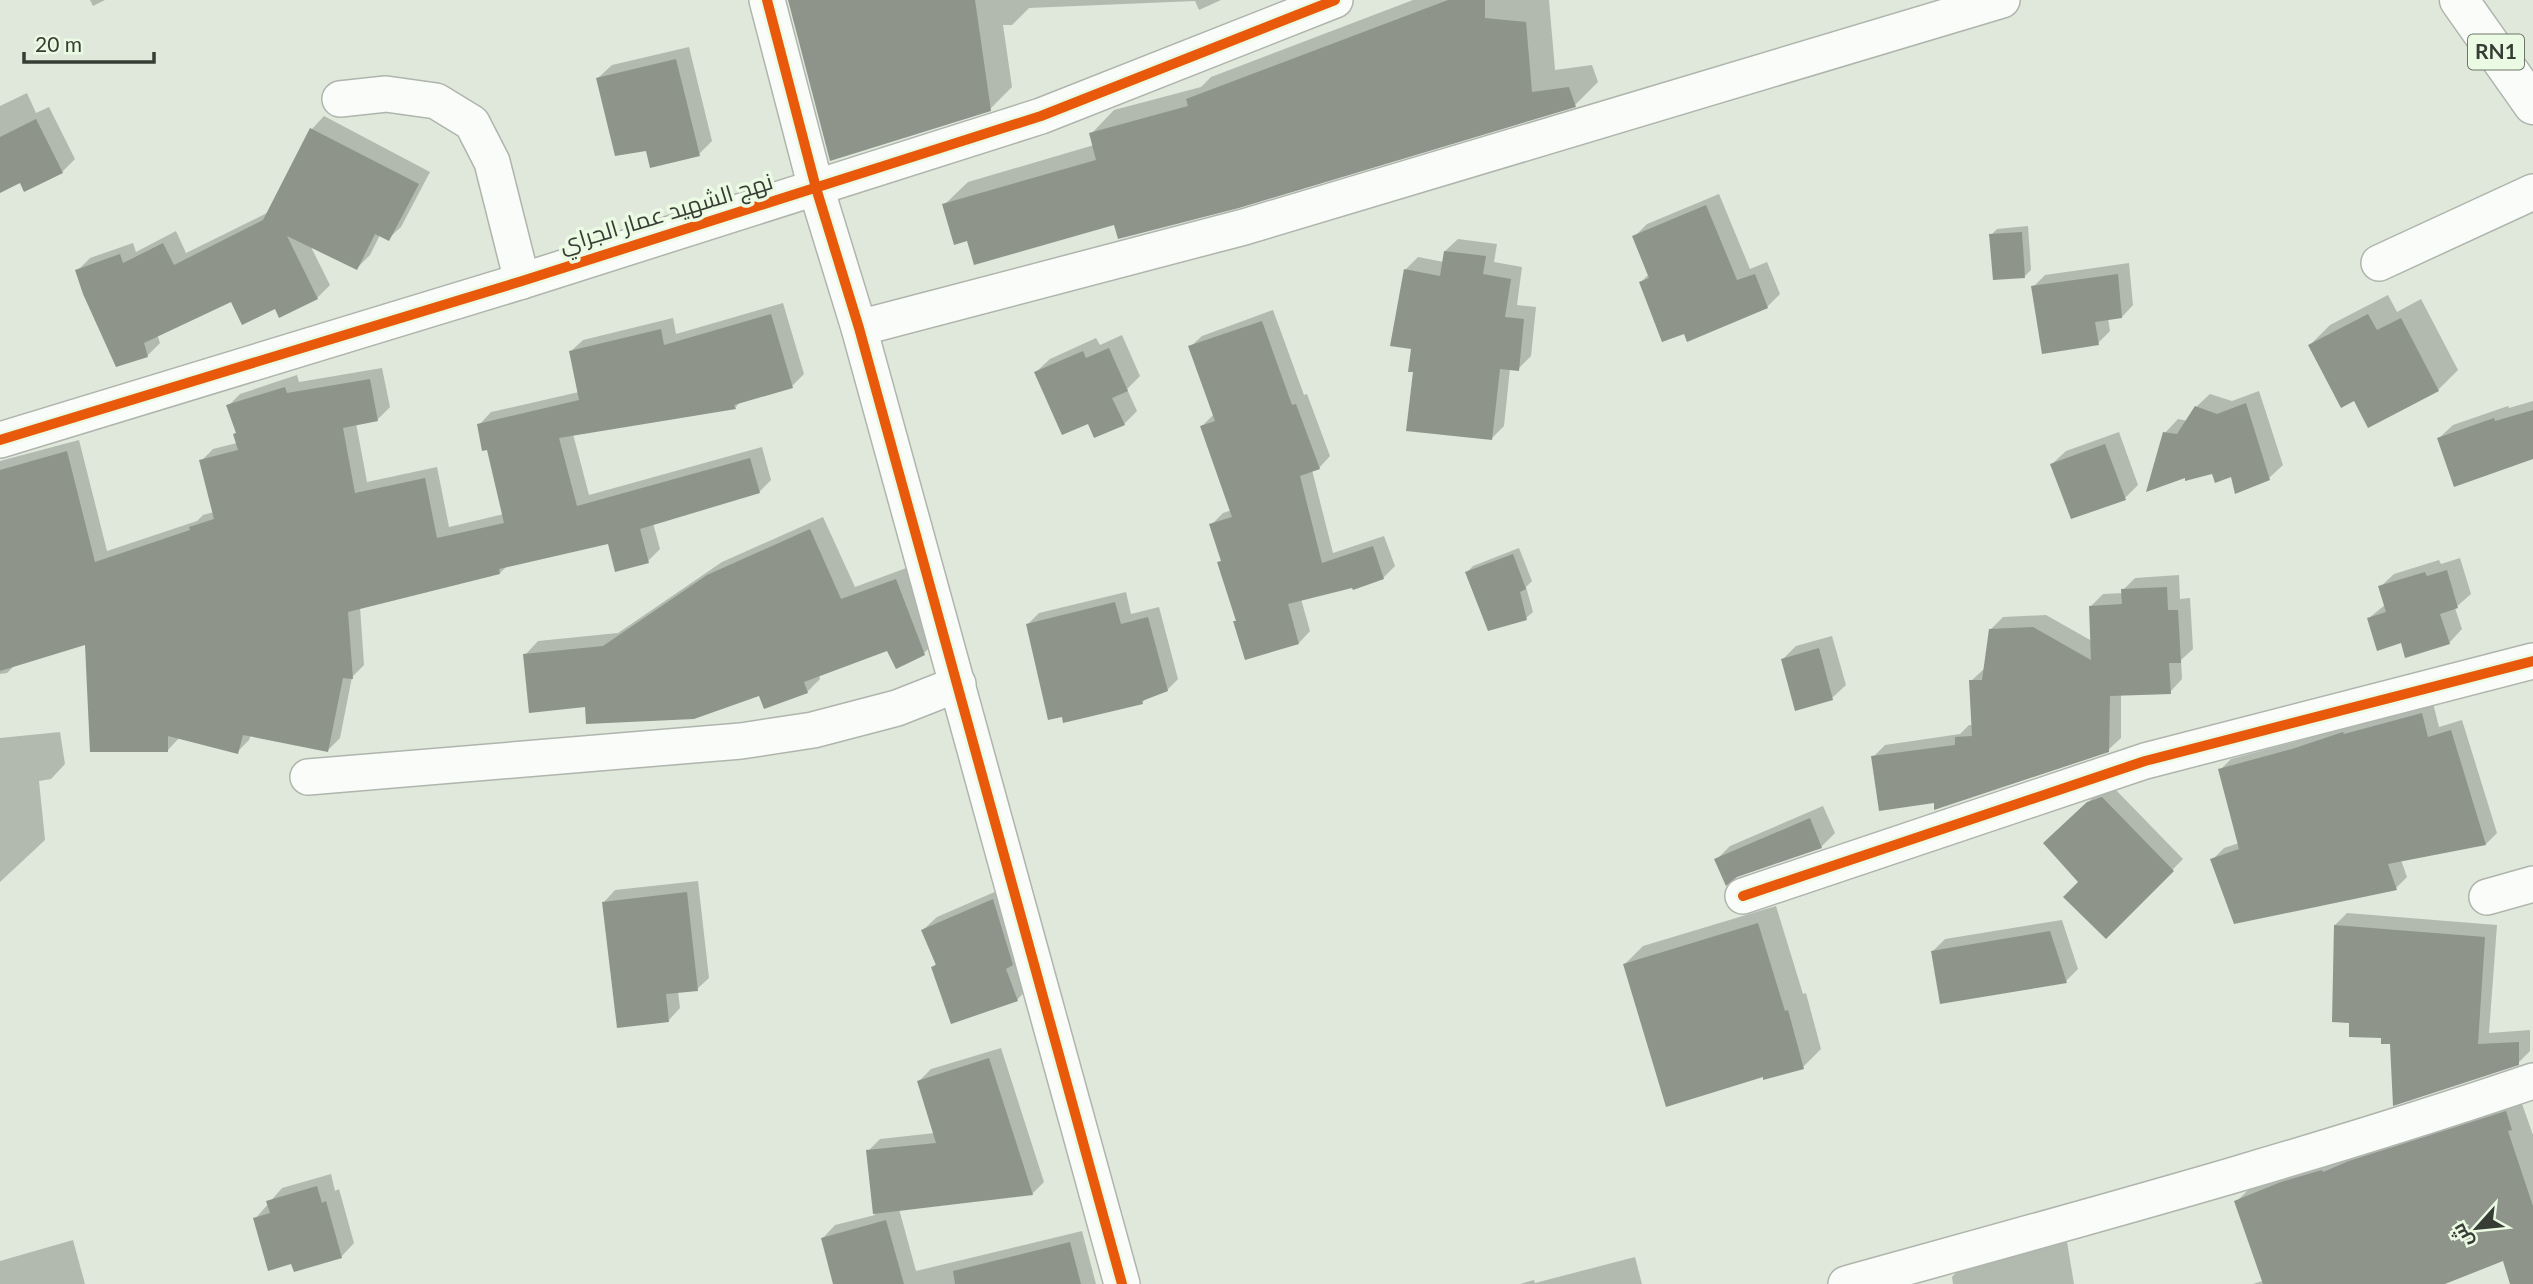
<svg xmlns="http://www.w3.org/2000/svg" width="2533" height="1284" font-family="Lato,Cairo,sans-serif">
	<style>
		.shadow { fill: #0003 }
		.building { fill: #8e948a }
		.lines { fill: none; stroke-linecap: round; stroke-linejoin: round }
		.street-casing { stroke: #afb5ac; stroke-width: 38 }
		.primary-casing { stroke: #afb5ac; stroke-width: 41 }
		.street { stroke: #fafcfa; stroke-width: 35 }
		.primary { stroke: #fafcfa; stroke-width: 38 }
		.cycleway-casing { stroke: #ebfae3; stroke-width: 15 }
		.cycleway { stroke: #e8590c; stroke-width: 10 }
		.labels { text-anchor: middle; stroke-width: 7; stroke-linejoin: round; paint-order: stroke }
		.shield { fill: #ebfae3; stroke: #6d7668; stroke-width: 2 }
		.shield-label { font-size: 21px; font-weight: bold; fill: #373d34 }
		.street-label { font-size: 23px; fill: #373d34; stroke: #ebfae3 }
	</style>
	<rect width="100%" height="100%" fill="#dfe8db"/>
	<g class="shadow">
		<polygon points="90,0 105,0 93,6"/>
		<polygon points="790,0 1221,0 1199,10 1195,1 1029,8 1012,25 1003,25 1012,87 990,109"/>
		<polygon points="1413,0 1549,0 1555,70 1592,65 1598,82 1575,105 1115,223 968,239 944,205 968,182 1094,145 1091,134 1114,110 1201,87 1211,77"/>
		<polygon points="689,47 712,141 699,154 647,149 598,78 612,65"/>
		<polygon points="27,93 36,113 49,107 75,159 62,172 20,181 0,191 0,106"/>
		<polygon points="324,116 430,172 401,227 388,239 380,235 370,255 357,268 310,245 330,285 317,298 276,306 232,300 157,334 160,343 147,356 77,271 90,258 133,243 136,252 176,231 186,253 269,212 312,129"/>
		<polygon points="1719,194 1750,269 1767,262 1780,294 1767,307 1685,331 1641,282 1649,274 1634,237 1647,224"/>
		<polygon points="2028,226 2031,270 2025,276 1991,235 1997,229"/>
		<polygon points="1458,239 1497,244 1494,262 1522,267 1517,305 1536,307 1531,356 1518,369 1510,368 1504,426 1492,438 1415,371 1406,269 1418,257 1444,262 1445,251"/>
		<polygon points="2129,263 2133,305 2122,317 2108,318 2110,331 2098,343 2033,287 2045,275"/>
		<polygon points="2388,295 2397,312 2421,299 2458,370 2438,390 2355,398 2310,345 2330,325"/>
		<polygon points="783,303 804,374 792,386 741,401 735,408 573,434 589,495 762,447 771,480 759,492 653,523 660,549 648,561 609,542 507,566 500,573 360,607 364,665 352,677 340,738 328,750 251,735 249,740 237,752 180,737 168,750 86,643 16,664 7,673 0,674 0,461 79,440 107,551 197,521 203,515 214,512 201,461 213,449 237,443 237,432 228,406 240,394 297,375 299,382 382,368 390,407 378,419 356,423 367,482 437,467 449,527 504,514 489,448 479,425 491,412 579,392 570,352 583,340 673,318 676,334"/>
		<polygon points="1273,310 1304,395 1307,394 1330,456 1319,468 1312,470 1333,553 1384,536 1395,566 1383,578 1301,599 1310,631 1299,643 1235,622 1237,620 1223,560 1211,525 1223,513 1232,510 1202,426 1213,415 1190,347 1202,336"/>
		<polygon points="1122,335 1140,376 1127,389 1137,411 1124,424 1088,422 1036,372 1050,359 1096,338 1100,345"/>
		<polygon points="2259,391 2283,465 2269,478 2213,472 2165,433 2178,419 2188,421 2196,407 2210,394 2232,401"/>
		<polygon points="2533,401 2533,458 2439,438 2453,425 2508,406 2509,408"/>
		<polygon points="2119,432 2138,485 2125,498 2052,464 2066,451"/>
		<polygon points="823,517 855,587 909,567 937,640 924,653 888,649 819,674 820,679 807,692 587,705 525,655 538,641 618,633 722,562"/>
		<polygon points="1519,548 1532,581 1526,587 1533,612 1526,618 1467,572 1473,566"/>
		<polygon points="2460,558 2471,594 2455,608 2462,629 2449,643 2402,641 2369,618 2386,604 2380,587 2394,574 2439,560 2441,564"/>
		<polygon points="2179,575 2180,599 2190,598 2193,649 2181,660 2182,679 2170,692 2121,694 2121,738 2108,750 1935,801 1873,757 1885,745 1960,734 1969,725 1973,725 1971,681 1985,668 1990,630 2003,617 2046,615 2092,641 2091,606 2103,594 2123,593 2123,590 2135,578"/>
		<polygon points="1126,592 1131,614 1159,607 1178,679 1167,690 1148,696 1142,703 1063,715 1028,624 1039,613"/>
		<polygon points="1832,636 1846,685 1832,698 1783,659 1796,646"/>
		<polygon points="2433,703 2439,727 2462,720 2497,833 2486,844 2401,860 2407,877 2396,888 2212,860 2224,848 2239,843 2220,770 2231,759 2305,739 2354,722"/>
		<polygon points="60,732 65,764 51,779 39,781 45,840 0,882 0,738"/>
		<polygon points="2113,787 2183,859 2106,937 2056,833 2100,791"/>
		<polygon points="1823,806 1835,833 1821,847 1716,860 1730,846"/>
		<polygon points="698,881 709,978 697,989 678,991 680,1008 669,1020 604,902 615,890"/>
		<polygon points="1006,887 1030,986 1017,1000 933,967 937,963 923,930 937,917"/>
		<polygon points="1776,906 1803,994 1806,993 1821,1049 1803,1067 1625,964 1643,946"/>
		<polygon points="2347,913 2497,925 2489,1033 2530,1030 2530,1051 2518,1063 2391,1042 2335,925"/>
		<polygon points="2062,920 2078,969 2066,981 1933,951 1945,939"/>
		<polygon points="1001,1048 1044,1182 1032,1194 899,1209 916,1271 1082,1231 1096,1284 835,1284 823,1238 835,1225 875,1215 868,1151 880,1139 935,1133 919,1081 931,1069"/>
		<polygon points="2520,1098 2533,1135 2533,1262 2504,1259 2442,1284 2253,1284 2265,1280 2236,1202 2250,1188"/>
		<polygon points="331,1174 335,1191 339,1189 354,1243 341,1257 292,1261 255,1219 282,1188"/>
		<polygon points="73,1240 85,1284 0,1284 0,1261"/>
		<polygon points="2067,1242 2074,1284 1953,1284 1952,1277 1963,1265 2006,1253"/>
		<polygon points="1635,1257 1642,1284 1520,1284 1534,1280 1535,1283"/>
	</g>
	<g class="building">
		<polygon points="788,0 975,0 991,111 830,161"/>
		<polygon points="1448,0 1485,0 1485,18 1526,22 1532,92 1569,87 1576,107 1239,208 1118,239 1114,225 974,265 967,241 954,245 942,204 1096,160 1089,133 1188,106 1186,99"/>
		<polygon points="676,59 700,156 650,168 646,151 615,156 596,78"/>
		<polygon points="36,119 63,173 24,192 20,183 0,193 0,137"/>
		<polygon points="310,128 419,184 389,241 375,234 357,270 287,236 318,299 279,318 275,309 242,325 231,302 144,343 148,357 116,367 83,294 75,270 120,254 123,263 163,243 174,265 263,220"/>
		<polygon points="1706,205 1737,280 1755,274 1768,308 1687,342 1684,334 1662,342 1639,282 1649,278 1632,236"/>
		<polygon points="2022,232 2025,278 1993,280 1989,234"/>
		<polygon points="1444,251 1486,256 1483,274 1511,279 1505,317 1524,319 1519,371 1500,369 1492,440 1406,431 1413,372 1408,372 1411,349 1390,346 1404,269 1440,276"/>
		<polygon points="2118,274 2122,318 2095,322 2099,345 2042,354 2031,286"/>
		<polygon points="771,314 793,388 734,405 736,409 559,438 577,506 750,458 760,493 640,529 649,563 615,572 608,544 499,569 500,574 348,612 353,679 343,678 328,752 243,735 238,754 168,736 168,752 90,752 85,645 0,671 0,470 67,451 95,562 190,530 189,527 214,519 199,460 238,450 233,434 236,433 226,405 285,387 287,393 370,379 378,421 343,428 355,493 425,478 437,538 504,523 487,450 482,451 477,424 579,400 569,351 661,329 664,345"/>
		<polygon points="2368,314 2377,330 2401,318 2439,391 2368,428 2354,401 2341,408 2308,345"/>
		<polygon points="1262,321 1292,405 1296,404 1320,469 1300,476 1322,563 1373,546 1384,579 1353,590 1352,588 1288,604 1299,644 1245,660 1233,621 1236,621 1217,562 1221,561 1209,524 1232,517 1200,426 1215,421 1188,346"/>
		<polygon points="1109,348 1128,391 1112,398 1125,425 1094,438 1088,424 1062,435 1034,372 1083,351 1086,358"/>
		<polygon points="2246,403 2270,480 2235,494 2231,477 2215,483 2212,474 2185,481 2185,478 2146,492 2163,432 2177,434 2195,406 2217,414"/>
		<polygon points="2533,410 2533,459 2454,487 2437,438 2494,418 2495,421"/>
		<polygon points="2105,444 2126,500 2071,519 2050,464"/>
		<polygon points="810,529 841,599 896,579 925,655 896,669 887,651 804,682 808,693 764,709 759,696 694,719 586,724 585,707 529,713 523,654 603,646 707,575"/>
		<polygon points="1513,554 1526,589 1520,592 1527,620 1488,631 1465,572"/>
		<polygon points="2447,570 2458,608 2440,614 2450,644 2405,658 2401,643 2377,651 2367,618 2386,612 2378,586 2425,572 2427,576"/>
		<polygon points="2167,587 2168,610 2178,610 2181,663 2169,663 2171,694 2110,696 2109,752 1934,810 1934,803 1879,811 1871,756 1955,745 1955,737 1972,736 1969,680 1982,680 1989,629 2033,627 2091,660 2089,606 2122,604 2121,589"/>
		<polygon points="1115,602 1121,624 1148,617 1168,691 1142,701 1143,704 1063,723 1062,717 1048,720 1026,624"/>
		<polygon points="1819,648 1833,700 1795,711 1781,659"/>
		<polygon points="2422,713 2428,737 2451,730 2486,845 2388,864 2397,890 2234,924 2210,859 2239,849 2218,769 2292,749 2343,732 2344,734"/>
		<polygon points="2102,797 2174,871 2106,939 2063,897 2078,882 2043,843 2087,802"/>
		<polygon points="1810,818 1822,848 1737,877 1726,886 1714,859"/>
		<polygon points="687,892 698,991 666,994 669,1022 617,1028 602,902"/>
		<polygon points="993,899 1013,965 1006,969 1018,1001 951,1024 931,967 936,965 921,930"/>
		<polygon points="1758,923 1785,1011 1788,1010 1804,1069 1763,1080 1763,1077 1666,1107 1623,964"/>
		<polygon points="2334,925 2485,937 2478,1044 2519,1042 2519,1065 2393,1106 2390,1044 2381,1044 2381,1038 2349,1037 2349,1023 2332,1022"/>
		<polygon points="2050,931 2067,983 1940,1004 1931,951"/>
		<polygon points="989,1058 1033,1195 873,1214 866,1150 936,1143 917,1081"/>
		<polygon points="2506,1111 2512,1130 2508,1131 2533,1206 2533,1284 2510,1284 2503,1261 2445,1284 2263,1284 2234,1201 2281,1182 2322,1170 2323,1172 2349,1161"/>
		<polygon points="317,1186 322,1203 326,1201 342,1258 294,1272 291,1264 268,1271 253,1218 270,1213 266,1201"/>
		<polygon points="886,1220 904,1284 833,1284 821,1238"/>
		<polygon points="1070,1242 1081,1284 955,1284 953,1271"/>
	</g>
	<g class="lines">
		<g class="street-casing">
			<g id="street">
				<polyline points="767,0 816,188 859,328 1122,1284"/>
				<polyline points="340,99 386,94 436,101 472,123 492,162 522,281"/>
				<polyline points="2379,263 2533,192"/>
				<polyline points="859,328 1244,227 2002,0"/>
				<polyline points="0,440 522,281 1041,116 1335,0"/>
				<polyline points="308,777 741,741 813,730 897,708 958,684"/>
				<polyline points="1743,896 2145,761 2533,661"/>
				<polyline points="2487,897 2533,884"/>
				<path d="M1846 1284C2076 1220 2307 1158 2533 1081"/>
			</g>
		</g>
		<g class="primary-casing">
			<polyline id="primary" points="2459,0 2533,105"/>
		</g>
		<use href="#street" class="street"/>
		<use href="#primary" class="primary"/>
		<g class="cycleway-casing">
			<g id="cycleway">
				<polyline points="767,0 816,188 859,328 1122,1284"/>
				<polyline points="0,440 522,281 1041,116 1335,0"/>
				<polyline points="1743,896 2145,761 2533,661"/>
			</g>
		</g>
		<use href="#cycleway" class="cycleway"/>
	</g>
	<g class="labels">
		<rect class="shield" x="2468" y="34.5" width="56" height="35" rx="5"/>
		<g class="shield-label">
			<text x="2496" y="59">RN1</text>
		</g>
		<g class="street-label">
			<text transform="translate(666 213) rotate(-17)" y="8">نهج الشهيد عمار الجراي</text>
		</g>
	</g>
	<g transform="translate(2477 1228) rotate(243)" stroke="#ebfae3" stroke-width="5" paint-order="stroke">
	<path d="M0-5L12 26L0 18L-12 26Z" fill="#373d34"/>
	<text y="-10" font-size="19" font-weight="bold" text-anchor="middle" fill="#373d34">ش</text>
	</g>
	<path d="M24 52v10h130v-10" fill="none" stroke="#373d34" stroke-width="3.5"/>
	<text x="35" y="52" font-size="21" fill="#373d34" stroke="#ebfae3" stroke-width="5" paint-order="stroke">20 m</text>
</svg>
